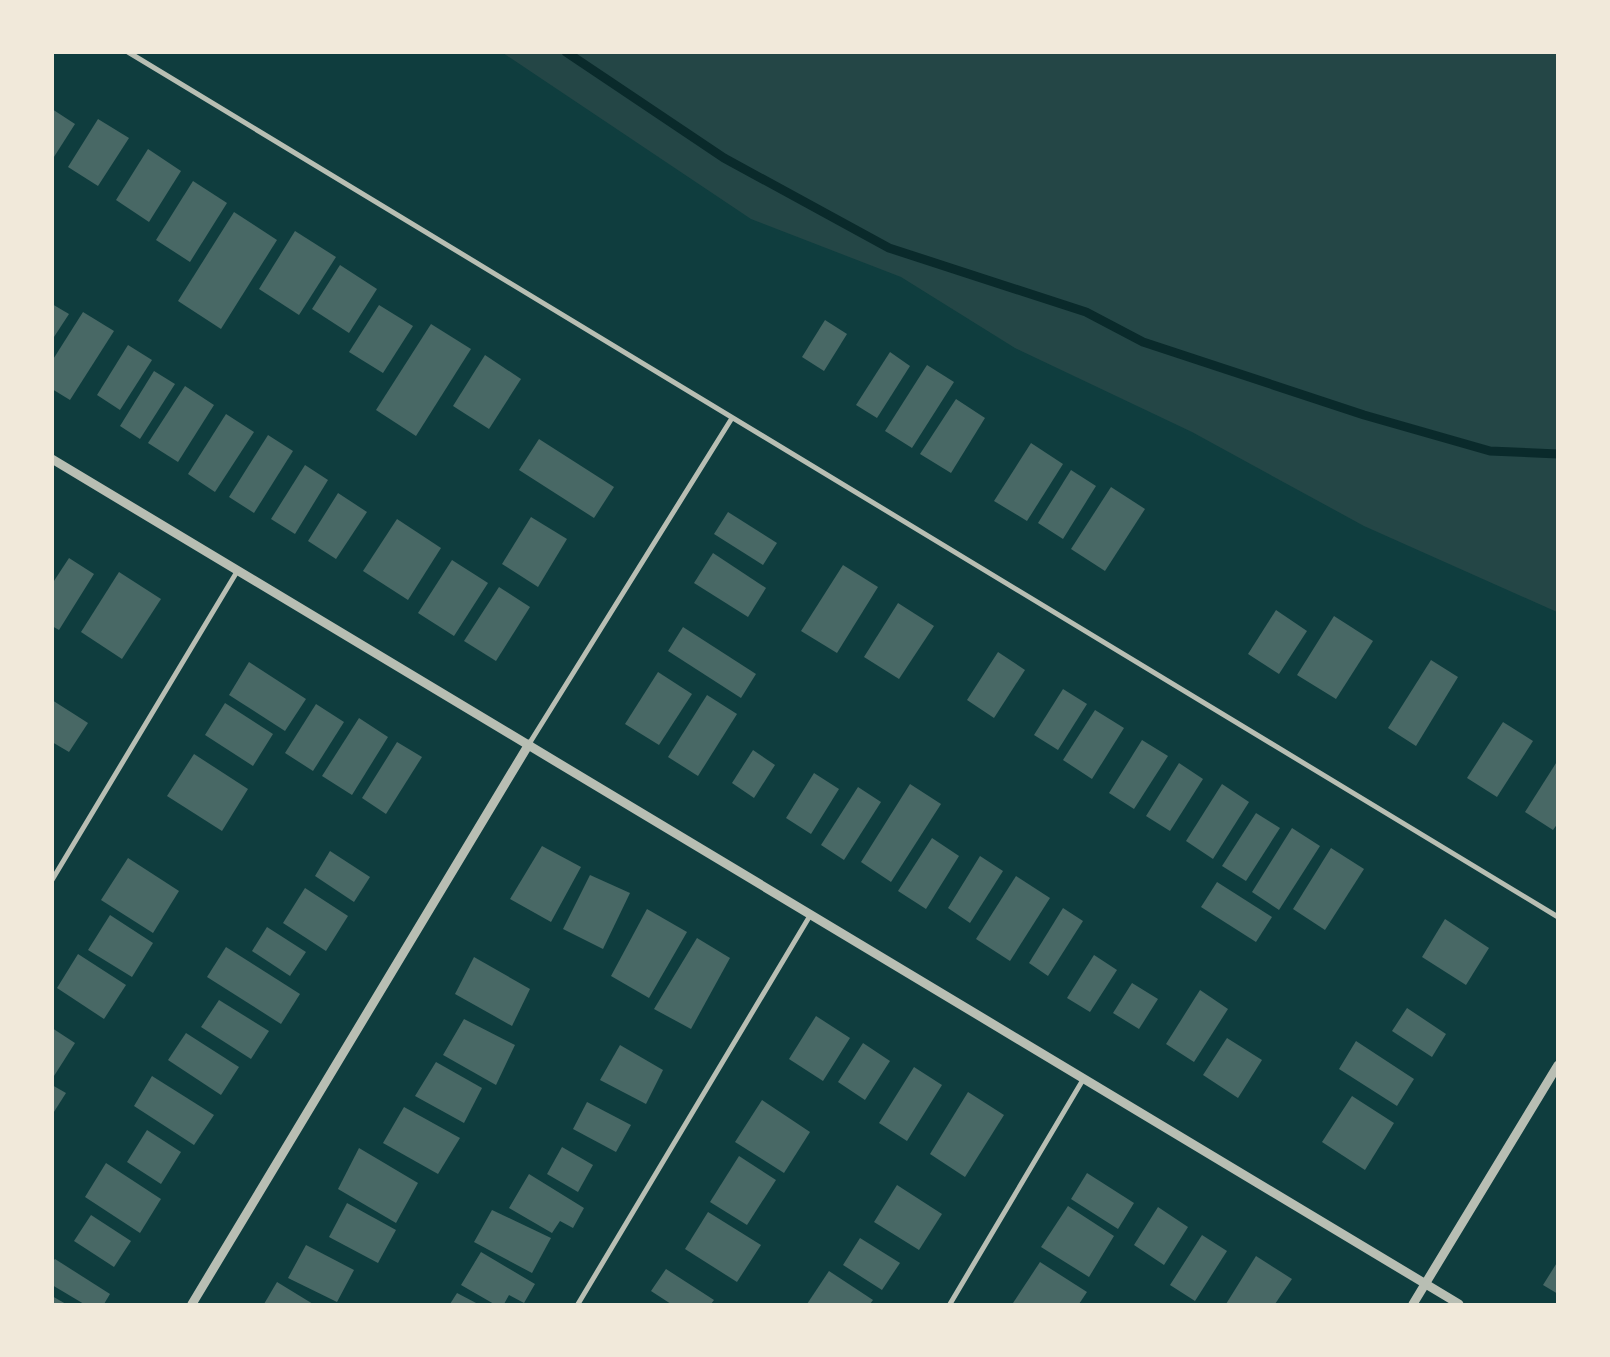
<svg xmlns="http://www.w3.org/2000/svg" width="1610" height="1357" font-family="Barlow,sans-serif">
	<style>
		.green { fill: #244646 }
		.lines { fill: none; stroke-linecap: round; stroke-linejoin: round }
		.stream { stroke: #0a2a2b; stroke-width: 9 }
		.building { fill: #486865 }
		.minor { stroke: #b8beb3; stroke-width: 5 }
		.tertiary { stroke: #b8beb3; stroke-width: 9 }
	</style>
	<rect width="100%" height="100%" fill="#0f3d3e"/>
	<polygon class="green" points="503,53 1557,53 1557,612 1364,526 1192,432 1015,348 901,277 751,219"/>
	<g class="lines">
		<polyline class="stream" points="566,52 724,158 889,248 1086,312 1143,342 1364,415 1490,451 1558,454"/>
	</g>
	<g class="building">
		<polygon points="52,109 75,124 52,160"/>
		<polygon points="98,119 129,138 98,186 68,167"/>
		<polygon points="148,149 181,171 149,222 116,200"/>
		<polygon points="193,181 227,203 190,262 156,240"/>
		<polygon points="234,212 277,240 221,329 178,301"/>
		<polygon points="295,231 336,257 299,315 259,289"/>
		<polygon points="340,265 377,289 349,333 312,309"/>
		<polygon points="52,304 69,314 52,340"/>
		<polygon points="379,305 413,326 383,373 349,352"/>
		<polygon points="83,312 114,331 70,400 52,389 52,361"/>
		<polygon points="825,320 847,334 824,371 802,357"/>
		<polygon points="431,324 471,349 416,436 376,410"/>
		<polygon points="128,345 152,360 120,410 97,395"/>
		<polygon points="890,352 910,366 877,418 856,405"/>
		<polygon points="485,355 521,379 489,429 453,406"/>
		<polygon points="927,365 954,382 912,448 885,431"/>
		<polygon points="154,371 175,384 140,439 120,426"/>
		<polygon points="185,386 214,405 178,462 148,443"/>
		<polygon points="956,399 985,418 951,473 920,454"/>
		<polygon points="226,414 254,432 215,492 188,474"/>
		<polygon points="268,435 293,451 254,513 229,497"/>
		<polygon points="539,439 614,487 594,518 519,470"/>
		<polygon points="1031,443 1063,464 1027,521 994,501"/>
		<polygon points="305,465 328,480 295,534 271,519"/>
		<polygon points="1071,470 1096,486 1063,539 1038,523"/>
		<polygon points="1111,487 1145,509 1105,571 1071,549"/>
		<polygon points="338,493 367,512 336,559 308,541"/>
		<polygon points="728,512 777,543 763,565 714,534"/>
		<polygon points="531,517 567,539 538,587 502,564"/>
		<polygon points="397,519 441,548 408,600 363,571"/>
		<polygon points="713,553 766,588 748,617 694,583"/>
		<polygon points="69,558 94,574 59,630 52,626 52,584"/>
		<polygon points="452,560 488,583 454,636 418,613"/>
		<polygon points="843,565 878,587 837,653 801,631"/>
		<polygon points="119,572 161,599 122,659 81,632"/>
		<polygon points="499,587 530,607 496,661 464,641"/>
		<polygon points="898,603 934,626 899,679 864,657"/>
		<polygon points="1276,610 1307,631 1279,674 1248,654"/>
		<polygon points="1334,616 1373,641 1336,699 1297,675"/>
		<polygon points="683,627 756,674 741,698 668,651"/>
		<polygon points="998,652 1025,670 994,718 967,700"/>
		<polygon points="1431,660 1458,677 1416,746 1388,728"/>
		<polygon points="249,662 306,699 285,731 229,695"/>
		<polygon points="658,672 692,694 659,745 625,724"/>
		<polygon points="1063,689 1087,704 1058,750 1034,735"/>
		<polygon points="707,695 737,714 698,776 668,757"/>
		<polygon points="52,700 88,723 69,752 52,742"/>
		<polygon points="225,703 273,734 253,766 205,735"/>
		<polygon points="316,704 344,722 313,771 285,753"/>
		<polygon points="1095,710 1124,728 1092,779 1063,760"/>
		<polygon points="359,718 388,737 352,795 322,776"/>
		<polygon points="1503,722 1533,741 1497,797 1467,778"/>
		<polygon points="1142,740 1168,756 1134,809 1109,793"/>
		<polygon points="397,742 422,757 386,814 362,798"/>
		<polygon points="753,750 775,765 754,798 732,783"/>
		<polygon points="194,754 248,789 222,831 167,796"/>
		<polygon points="1558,760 1558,823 1553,830 1525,812"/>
		<polygon points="1179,763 1203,779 1170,831 1146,816"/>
		<polygon points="814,773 839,789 811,834 786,818"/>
		<polygon points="910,784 941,804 891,882 861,862"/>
		<polygon points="1222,784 1249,802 1213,859 1186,841"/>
		<polygon points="858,787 881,802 844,860 821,845"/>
		<polygon points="1256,813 1280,828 1246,881 1222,866"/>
		<polygon points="1292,828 1320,846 1279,910 1252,892"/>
		<polygon points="932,838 959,856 926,909 898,891"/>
		<polygon points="542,846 581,867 551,922 510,899"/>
		<polygon points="1331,848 1364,869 1325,930 1293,909"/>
		<polygon points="330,851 370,877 354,902 315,876"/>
		<polygon points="980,856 1003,871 970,923 948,908"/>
		<polygon points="128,858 179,891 153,933 101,900"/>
		<polygon points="590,875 630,893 603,949 563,929"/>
		<polygon points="1016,876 1050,898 1010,961 976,939"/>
		<polygon points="1217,882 1272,917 1256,942 1201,907"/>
		<polygon points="305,888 348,916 326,951 283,923"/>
		<polygon points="1063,908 1083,921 1048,976 1029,963"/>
		<polygon points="647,909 687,932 649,998 611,976"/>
		<polygon points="110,915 153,943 132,977 88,950"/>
		<polygon points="1445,919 1489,948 1466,985 1422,957"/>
		<polygon points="267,927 306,952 290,976 252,951"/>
		<polygon points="697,938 730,958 691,1029 654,1009"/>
		<polygon points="226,947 300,994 281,1024 207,977"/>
		<polygon points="78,954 126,985 104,1019 57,988"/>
		<polygon points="1094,955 1117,970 1090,1012 1067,998"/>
		<polygon points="474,957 530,989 512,1026 455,994"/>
		<polygon points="1132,983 1158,999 1139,1029 1113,1013"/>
		<polygon points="1200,990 1228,1009 1194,1062 1166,1044"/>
		<polygon points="219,1000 269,1031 251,1059 201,1027"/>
		<polygon points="1407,1008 1446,1034 1432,1057 1392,1031"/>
		<polygon points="816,1016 850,1038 823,1081 789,1059"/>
		<polygon points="464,1019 515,1045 496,1085 443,1055"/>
		<polygon points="52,1028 75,1043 54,1076 52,1075"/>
		<polygon points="186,1033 239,1067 221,1095 168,1060"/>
		<polygon points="1227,1038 1262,1060 1238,1098 1203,1075"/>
		<polygon points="1356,1041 1414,1079 1397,1106 1339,1069"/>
		<polygon points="863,1043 890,1061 865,1100 838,1082"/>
		<polygon points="620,1045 663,1070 646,1104 600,1080"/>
		<polygon points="436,1062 482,1088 464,1123 415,1096"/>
		<polygon points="914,1067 942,1085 907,1141 879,1123"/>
		<polygon points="152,1076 214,1115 194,1145 134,1106"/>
		<polygon points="52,1085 66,1093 52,1115"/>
		<polygon points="968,1092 1004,1115 965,1177 930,1154"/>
		<polygon points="1352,1096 1394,1123 1365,1170 1322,1142"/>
		<polygon points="762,1100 810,1132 784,1173 735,1142"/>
		<polygon points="587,1102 631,1125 616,1152 573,1129"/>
		<polygon points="404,1107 460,1138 438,1174 383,1143"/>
		<polygon points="147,1130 181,1152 161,1184 127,1162"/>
		<polygon points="562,1147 593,1165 578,1192 547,1174"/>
		<polygon points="359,1148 418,1183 396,1223 338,1189"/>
		<polygon points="739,1156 776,1180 747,1225 710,1202"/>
		<polygon points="106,1163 161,1199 140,1233 85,1197"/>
		<polygon points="1087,1173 1134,1203 1118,1229 1071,1199"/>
		<polygon points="529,1174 584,1208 573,1228 560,1221 552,1233 509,1208"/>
		<polygon points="897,1185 942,1214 919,1250 874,1222"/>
		<polygon points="347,1203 396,1230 378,1263 329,1237"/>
		<polygon points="1068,1206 1114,1236 1089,1277 1041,1247"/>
		<polygon points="1158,1207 1188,1227 1164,1265 1134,1245"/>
		<polygon points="492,1210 551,1238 532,1273 474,1242"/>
		<polygon points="708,1212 761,1245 737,1282 685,1249"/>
		<polygon points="91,1215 131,1241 114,1267 74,1241"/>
		<polygon points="1202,1235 1227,1251 1195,1301 1170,1285"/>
		<polygon points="860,1238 900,1263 882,1290 843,1265"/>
		<polygon points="306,1245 354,1270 337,1302 288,1278"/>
		<polygon points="481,1252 535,1284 524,1303 509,1295 504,1304 494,1304 461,1285"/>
		<polygon points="1256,1256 1292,1279 1275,1304 1226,1304"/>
		<polygon points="55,1259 110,1294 104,1304 84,1304 52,1285 52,1262"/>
		<polygon points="1558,1261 1558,1294 1543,1285"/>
		<polygon points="1040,1262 1087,1292 1079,1304 1013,1303"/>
		<polygon points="666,1269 714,1300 711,1304 671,1304 651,1291"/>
		<polygon points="829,1271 873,1300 870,1304 807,1304"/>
		<polygon points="277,1282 313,1304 264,1304"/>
		<polygon points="457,1293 478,1304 450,1304"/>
		<polygon points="52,1296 66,1304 52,1304"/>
	</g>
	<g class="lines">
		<g class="minor">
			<polyline points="128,52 1558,917"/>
			<polyline points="529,744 732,418"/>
			<polyline points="52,880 238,570"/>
			<polyline points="578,1304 811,914"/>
			<polyline points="950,1304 1084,1078"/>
		</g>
		<g class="tertiary">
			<polyline points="52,459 1459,1304"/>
			<polyline points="192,1304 529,744"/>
			<polyline points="1413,1304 1558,1065"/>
		</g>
	</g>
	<rect width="1610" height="1357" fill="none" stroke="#f1e9da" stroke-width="108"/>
</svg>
